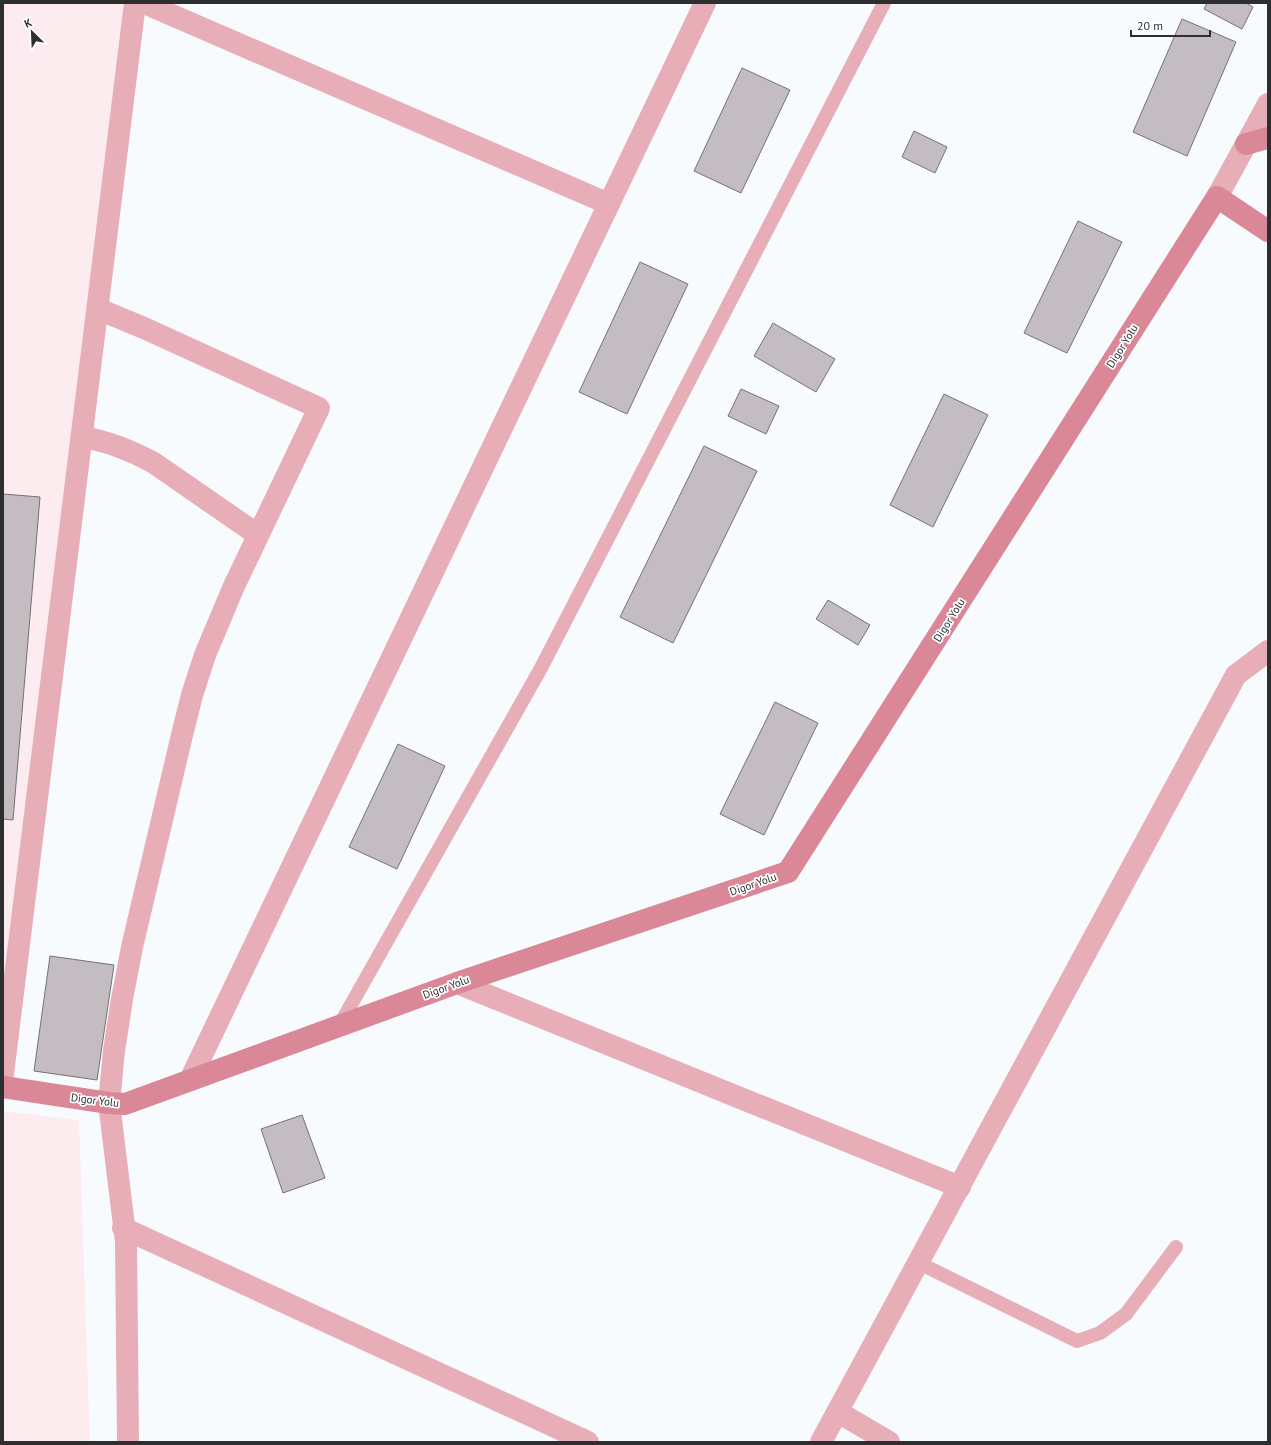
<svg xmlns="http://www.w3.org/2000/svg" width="1271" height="1445" font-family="'PT Sans',sans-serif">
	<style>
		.industrial { fill: #fcecef }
		.building { fill: #c3bcc0; stroke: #777175 }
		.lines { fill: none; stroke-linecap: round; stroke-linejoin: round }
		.lane { stroke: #e7aeb8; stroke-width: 14 }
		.street { stroke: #e7aeb8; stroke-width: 22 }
		.secondary { stroke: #da8797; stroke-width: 22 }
		.labels { text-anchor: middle; stroke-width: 3.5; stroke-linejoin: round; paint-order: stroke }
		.street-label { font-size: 11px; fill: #2c2e30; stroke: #fff }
	</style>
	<rect width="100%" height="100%" fill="#f8fbfe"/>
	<g class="industrial">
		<polygon points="3,3 131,3 3,1032"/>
		<polygon points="3,1111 79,1120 90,1442 3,1442"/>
	</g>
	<g class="building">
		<polygon points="1207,3 1246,3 1253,7 1242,29 1204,9"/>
		<polygon points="1182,19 1236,42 1187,156 1133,132"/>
		<polygon points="742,68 790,90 741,193 694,171"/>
		<polygon points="914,131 947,147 935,173 902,157"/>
		<polygon points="1078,221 1122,242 1067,353 1024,333"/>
		<polygon points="640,262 688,284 627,414 579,392"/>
		<polygon points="773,323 835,359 816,392 754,356"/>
		<polygon points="741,389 779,406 766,434 728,416"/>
		<polygon points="944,394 988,415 933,527 890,505"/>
		<polygon points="704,446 757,471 673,643 620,617"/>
		<polygon points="3,494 40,497 13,820 3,819"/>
		<polygon points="828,600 870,625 858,645 816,619"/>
		<polygon points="775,702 818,723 764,835 720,814"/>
		<polygon points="398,744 445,766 397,869 349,847"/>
		<polygon points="50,956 114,965 97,1080 34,1071"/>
		<polygon points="302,1115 325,1178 283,1193 261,1129"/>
	</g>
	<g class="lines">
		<g class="lane">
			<polyline points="339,1026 541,668 884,3"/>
			<polyline points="919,1263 1077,1341 1100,1333 1126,1314 1176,1247"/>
		</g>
		<g class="street">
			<polyline points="144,3 609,204"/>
			<polyline points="1217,197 1268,104"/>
			<polyline points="98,309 144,328 319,408 234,586 205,655 192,695 182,735 132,947 122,999 114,1051 109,1103 126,1242 128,1442"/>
			<path d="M82 437C108 441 130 450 154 463L258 535"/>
			<polyline points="457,983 960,1187"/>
			<polyline points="3,1074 135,3"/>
			<polyline points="190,1080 705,3"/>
			<polyline points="123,1228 588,1442"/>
			<polyline points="838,1412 889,1442"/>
			<polyline points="821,1442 1236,675 1268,651"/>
		</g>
		<g class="secondary">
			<polyline points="1246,144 1268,138"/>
			<polyline points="3,1087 109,1103 125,1104 457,983 788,872 1217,197 1268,231"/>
		</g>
	</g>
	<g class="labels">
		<g class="street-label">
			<text transform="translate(1122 346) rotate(-58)" y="4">Digor Yolu</text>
			<text transform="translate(949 620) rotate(-58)" y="4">Digor Yolu</text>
			<text transform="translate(753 884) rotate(-19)" y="4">Digor Yolu</text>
			<text transform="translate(446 987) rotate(-20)" y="4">Digor Yolu</text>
			<text transform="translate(95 1100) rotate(7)" y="4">Digor Yolu</text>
		</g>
	</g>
	<rect width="1271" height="1445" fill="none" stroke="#2c2e30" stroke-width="8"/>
	<g transform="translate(32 32) rotate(336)" stroke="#ffffff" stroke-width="3" paint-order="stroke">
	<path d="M0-3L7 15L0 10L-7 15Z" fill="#2c2e30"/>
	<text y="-6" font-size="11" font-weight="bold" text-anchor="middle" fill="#2c2e30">K</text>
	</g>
	<path d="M1131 30v6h79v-6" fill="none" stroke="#2c2e30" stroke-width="2"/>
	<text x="1137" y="30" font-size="12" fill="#2c2e30" stroke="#ffffff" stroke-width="3" paint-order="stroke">20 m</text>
</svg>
